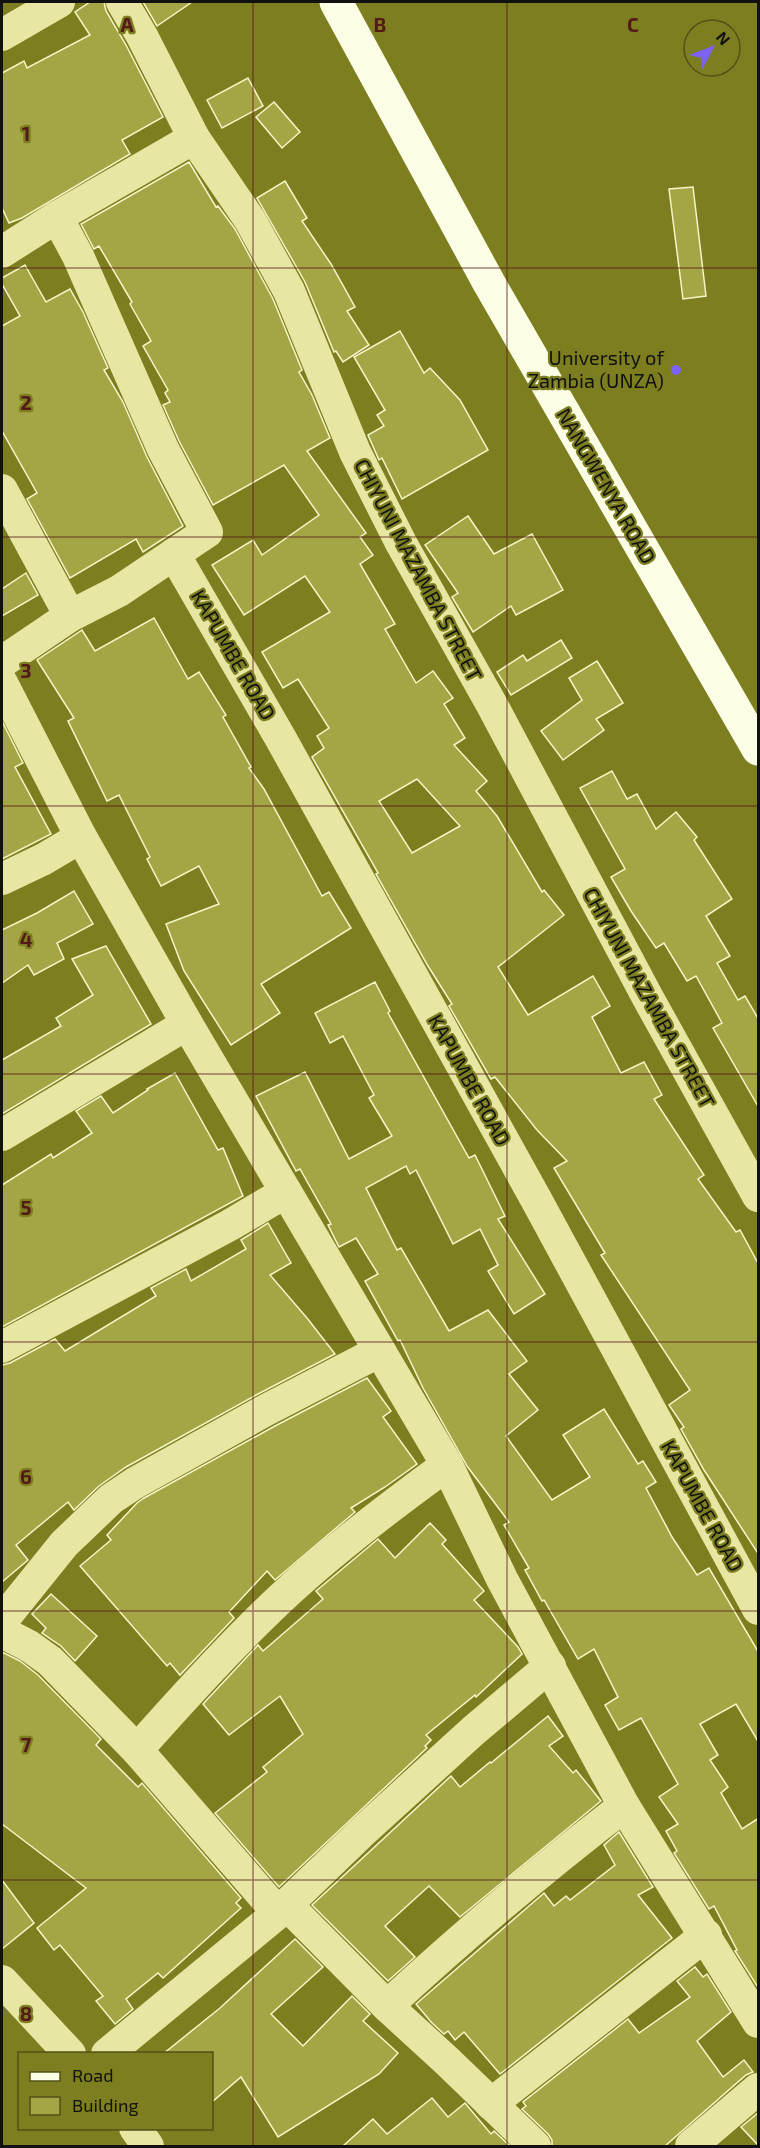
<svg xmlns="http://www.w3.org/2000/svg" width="760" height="2148" font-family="'Exo 2',sans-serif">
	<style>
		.building { fill: #a4a544; stroke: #f5f6c6; stroke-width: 1.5; fill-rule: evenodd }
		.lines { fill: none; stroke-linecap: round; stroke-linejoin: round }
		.minor { stroke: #e7e7a3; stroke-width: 32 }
		.major { stroke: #fcfde5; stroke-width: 33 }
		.grid { fill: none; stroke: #561919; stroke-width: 1.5; stroke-opacity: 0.55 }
		.poi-dot { fill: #7c63f5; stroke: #7c7e1f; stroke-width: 2 }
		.labels { text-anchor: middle; stroke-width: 4.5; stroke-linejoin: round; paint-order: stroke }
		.poi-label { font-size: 20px; fill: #111; stroke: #7c7e1f; text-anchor: end }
		.street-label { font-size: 20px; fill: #111; stroke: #7c7e1f }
		.grid-label { font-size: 20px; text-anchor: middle; font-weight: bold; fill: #561919; stroke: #7c7e1f; stroke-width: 4.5; stroke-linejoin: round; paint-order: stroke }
	</style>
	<rect width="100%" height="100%" fill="#7c7e1f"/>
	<g class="building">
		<polygon points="90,2 104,2 106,11 126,45 163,117 122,140 130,154 22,218 9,223 2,208 2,73 24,61 27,68 90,35 75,12"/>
		<polygon points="143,2 192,2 157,26"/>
		<polygon points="248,78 263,106 222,128 207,100"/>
		<polygon points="274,102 300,132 282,148 256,117"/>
		<path d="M189 162 216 207 218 206 235 229 273 299 302 370 299 372 312 395 330 438 307 451 366 533 360 537 373 555 360 564 395 624 385 629 416 683 433 671 453 698 444 704 465 738 454 745 487 781 476 791 497 816 542 892 544 890 564 915 498 967 528 1015 593 976 610 1006 592 1017 621 1073 644 1062 662 1095 654 1099 704 1175 698 1179 736 1232 740 1230 759 1265V1555L704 1470 681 1429 684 1427 669 1405 690 1390 601 1255 605 1253 554 1168 567 1161 537 1130 495 1077 491 1079 449 1006 452 1004 428 966 376 874 378 873 312 757 324 748 317 736 329 728 298 679 283 688 262 652 330 612 305 576 244 615 212 565 253 540 262 555 319 515 284 465 213 505 179 441 163 405 170 402 165 393 168 390 143 346 151 341 130 304 132 302 99 246 94 249 81 224ZM417 779 460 826 412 853 379 801Z"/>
		<polygon points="285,181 307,218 302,221 331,264 355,307 347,311 369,345 343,362 336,351 334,352 305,282 257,198"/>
		<polygon points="693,187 706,296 683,299 669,189"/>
		<polygon points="25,265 46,302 70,289 83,312 108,368 104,370 123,402 147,457 183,526 143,552 136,539 70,578 27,499 37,493 2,431 2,326 20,316 2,284 2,278"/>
		<polygon points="400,331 424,373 430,368 460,400 488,450 402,499 382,458 379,460 368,435 384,426 377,415 385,410 354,357"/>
		<polygon points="468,516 494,554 532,534 563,590 516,615 511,606 473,632 452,597 458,593 425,545"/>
		<polygon points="26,573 38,595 2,616 2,589"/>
		<polygon points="154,618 188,679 199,672 226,715 223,717 251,767 249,768 264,789 322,896 329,892 351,928 261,984 280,1013 231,1045 184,971 166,924 219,904 199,866 161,886 147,859 150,857 119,795 107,801 68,721 74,718 37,660 82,630 95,651"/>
		<polygon points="561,640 572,658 511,695 497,672 523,655 527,661"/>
		<polygon points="597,661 623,703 596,719 604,730 563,760 541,731 582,700 569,678"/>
		<polygon points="2,721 23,763 15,767 51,834 2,859"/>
		<polygon points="612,771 627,799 637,794 656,829 676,812 697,837 694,840 732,899 706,916 730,956 717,963 738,1000 745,996 759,1020 759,1108 713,1028 722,1023 696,976 687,981 664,943 656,948 631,911 611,877 625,869 580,788"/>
		<polygon points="74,891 93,924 57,943 64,959 34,975 28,965 2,983 2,930 37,913"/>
		<polygon points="106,946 151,1024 2,1114 2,1060 61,1026 56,1018 93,995 72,959"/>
		<polygon points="375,982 390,1011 388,1013 469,1158 475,1155 505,1216 498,1219 545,1294 514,1314 488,1271 498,1265 480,1229 453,1244 416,1170 410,1174 406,1166 366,1188 397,1250 401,1248 449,1331 488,1310 527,1361 509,1374 538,1410 506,1436 552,1500 590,1477 563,1435 604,1409 638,1464 643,1461 656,1482 646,1488 672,1537 697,1575 709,1568 759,1653 759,1743 736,1704 700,1724 718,1755 710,1760 728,1787 721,1793 742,1829 759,1818 759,1989 735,1951 737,1950 714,1906 709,1909 674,1853 677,1851 666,1831 678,1824 659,1797 678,1784 641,1718 619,1730 605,1705 618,1697 594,1649 578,1659 544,1600 542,1601 525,1570 529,1568 504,1525 509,1522 467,1466 423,1388 400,1340 398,1341 365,1281 378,1274 356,1238 339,1247 328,1225 331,1224 300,1169 296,1171 256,1096 305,1072 349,1159 392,1136 369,1098 374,1095 343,1036 330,1043 315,1013"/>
		<polygon points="175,1073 218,1150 223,1148 243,1196 2,1327 2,1185 51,1154 53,1158 92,1133 76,1111 101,1096 113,1113 148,1090 147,1089"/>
		<polygon points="268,1223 291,1263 270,1275 307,1318 335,1354 258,1394 126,1467 99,1486 74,1510 68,1502 16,1545 28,1560 2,1582 2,1365 10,1363 55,1339 65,1351 156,1296 151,1288 186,1269 191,1281 246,1249 241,1240"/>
		<polygon points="367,1378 391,1411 383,1417 417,1464 385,1487 351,1508 355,1512 275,1580 267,1571 229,1612 234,1618 180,1675 170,1663 167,1666 80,1566 111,1540 107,1535 137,1503 144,1498 275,1426"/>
		<polygon points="430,1523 446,1540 442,1544 484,1591 474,1600 518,1647 522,1654 476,1697 475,1695 426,1735 431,1740 425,1746 427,1748 279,1887 215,1813 267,1772 263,1767 303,1734 280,1696 229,1735 203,1704 258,1645 263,1651 323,1599 316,1591 372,1544 378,1539 395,1558"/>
		<polygon points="51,1594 97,1636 75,1661 61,1646 42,1633 46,1628 32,1614"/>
		<polygon points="2,1652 20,1661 38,1675 101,1739 96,1745 138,1787 142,1783 241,1898 236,1903 241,1908 163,1978 158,1973 126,1999 133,2009 115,2024 96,2001 103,1996 60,1945 54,1950 37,1928 86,1888 2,1824"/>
		<polygon points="548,1716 563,1736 549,1746 573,1773 576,1770 601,1801 460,1917 429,1886 385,1926 415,1957 388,1981 312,1905 451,1776 460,1787 490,1762 491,1763"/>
		<polygon points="619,1832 653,1887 638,1895 672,1938 500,2074 464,2032 455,2040 448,2031 444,2034 432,2023 416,2004 544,1893 554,1906 566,1896 570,1900 615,1865 604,1845"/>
		<polygon points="2,1880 34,1923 2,1949"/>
		<polygon points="295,1939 323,1967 271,2014 303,2046 352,1996 370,2014 363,2021 398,2053 379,2074 278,2137 241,2077 212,2102 212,2054 163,2054 220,2008"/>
		<polygon points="695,1967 703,1977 707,1974 731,2012 697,2041 723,2077 744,2060 753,2072 746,2075 665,2146 552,2146 552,2140 548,2134 522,2109 526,2106 523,2102 628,2019 639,2033 690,1997 677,1981"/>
		<polygon points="432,2098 448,2117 465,2103 491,2134 494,2131 510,2146 343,2146 373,2119 387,2134"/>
		<polygon points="759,2112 759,2146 741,2127"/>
	</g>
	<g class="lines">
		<g class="minor">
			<polyline points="122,2 142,36 194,138"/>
			<polyline points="2,35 59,2"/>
			<polyline points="2,252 57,217 194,138 250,220 289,291 355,452 401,543 492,705 648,998 758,1196"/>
			<polyline points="2,490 70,616"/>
			<polyline points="174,554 281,739 537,1201 758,1609"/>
			<polyline points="2,662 70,616 119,591 207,532 163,449 78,256 57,217"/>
			<polyline points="2,683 81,837 187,1024 447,1465 502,1579 624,1806 758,2022"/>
			<polyline points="2,879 44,859 81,837"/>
			<polyline points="2,1135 187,1024"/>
			<polyline points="2,1347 230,1225 286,1192"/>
			<polyline points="2,1621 64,1544 111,1499 135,1483 266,1410 380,1351"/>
			<polyline points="2,1632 29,1646 50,1661 137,1750 278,1913"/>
			<path d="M137 1750C183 1698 229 1647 279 1600 331 1551 389 1507 447 1465"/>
			<polyline points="287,1905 387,2006 447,2061 535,2146"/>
			<polyline points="2,1981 70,2054"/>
			<path d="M387 2006C463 1936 542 1869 624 1806"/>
			<polyline points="107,2054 278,1913 361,1833 473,1731 550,1666"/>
			<polyline points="491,2104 706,1935"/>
			<polyline points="135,2128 148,2146"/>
			<polyline points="691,2146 758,2089"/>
		</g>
		<polyline class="major" points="336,2 489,283 758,749"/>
	</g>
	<path class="grid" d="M253 2V2146M507 2V2146M2 268H758M2 537H758M2 806H758M2 1074H758M2 1342H758M2 1611H758M2 1880H758"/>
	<circle class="poi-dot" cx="676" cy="370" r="6"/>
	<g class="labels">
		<g class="poi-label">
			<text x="664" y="365">University of<tspan x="664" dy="23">Zambia (UNZA)</tspan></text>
		</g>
		<g class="street-label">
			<text transform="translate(606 486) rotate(60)" y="7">NANGWENYA ROAD</text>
			<text transform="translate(418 570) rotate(62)" y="7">CHIYUNI MAZAMBA STREET</text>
			<text transform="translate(233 655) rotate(60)" y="7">KAPUMBE ROAD</text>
			<text transform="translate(649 998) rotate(61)" y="7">CHIYUNI MAZAMBA STREET</text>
			<text transform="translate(469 1080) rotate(61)" y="7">KAPUMBE ROAD</text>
			<text transform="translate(702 1506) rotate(61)" y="7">KAPUMBE ROAD</text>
		</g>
	</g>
	<g class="grid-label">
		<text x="127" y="32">A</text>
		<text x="380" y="32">B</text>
		<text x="633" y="32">C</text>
		<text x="26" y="141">1</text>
		<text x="26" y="410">2</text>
		<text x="26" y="678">3</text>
		<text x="26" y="947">4</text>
		<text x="26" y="1215">5</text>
		<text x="26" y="1484">6</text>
		<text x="26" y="1752">7</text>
		<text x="26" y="2021">8</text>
	</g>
	<rect width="760" height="2148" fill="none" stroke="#111111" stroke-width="6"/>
	<rect x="18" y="2052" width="195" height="78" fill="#7c7e1f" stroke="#515219" stroke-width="1.5"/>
	<rect x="30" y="2072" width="30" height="9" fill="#fcfde5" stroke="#515219" stroke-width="1.5"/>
	<text x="72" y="2082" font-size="18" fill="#111111">Road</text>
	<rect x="30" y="2097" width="30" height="18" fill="#a4a544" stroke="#515219" stroke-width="1.5"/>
	<text x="72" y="2112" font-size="18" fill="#111111">Building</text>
	<g transform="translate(712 48) rotate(49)"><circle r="28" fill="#7c7e1f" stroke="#515219" stroke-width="1.5"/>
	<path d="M0-4.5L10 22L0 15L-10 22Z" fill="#7c63f5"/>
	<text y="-9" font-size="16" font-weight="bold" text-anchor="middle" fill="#111111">N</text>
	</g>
</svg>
